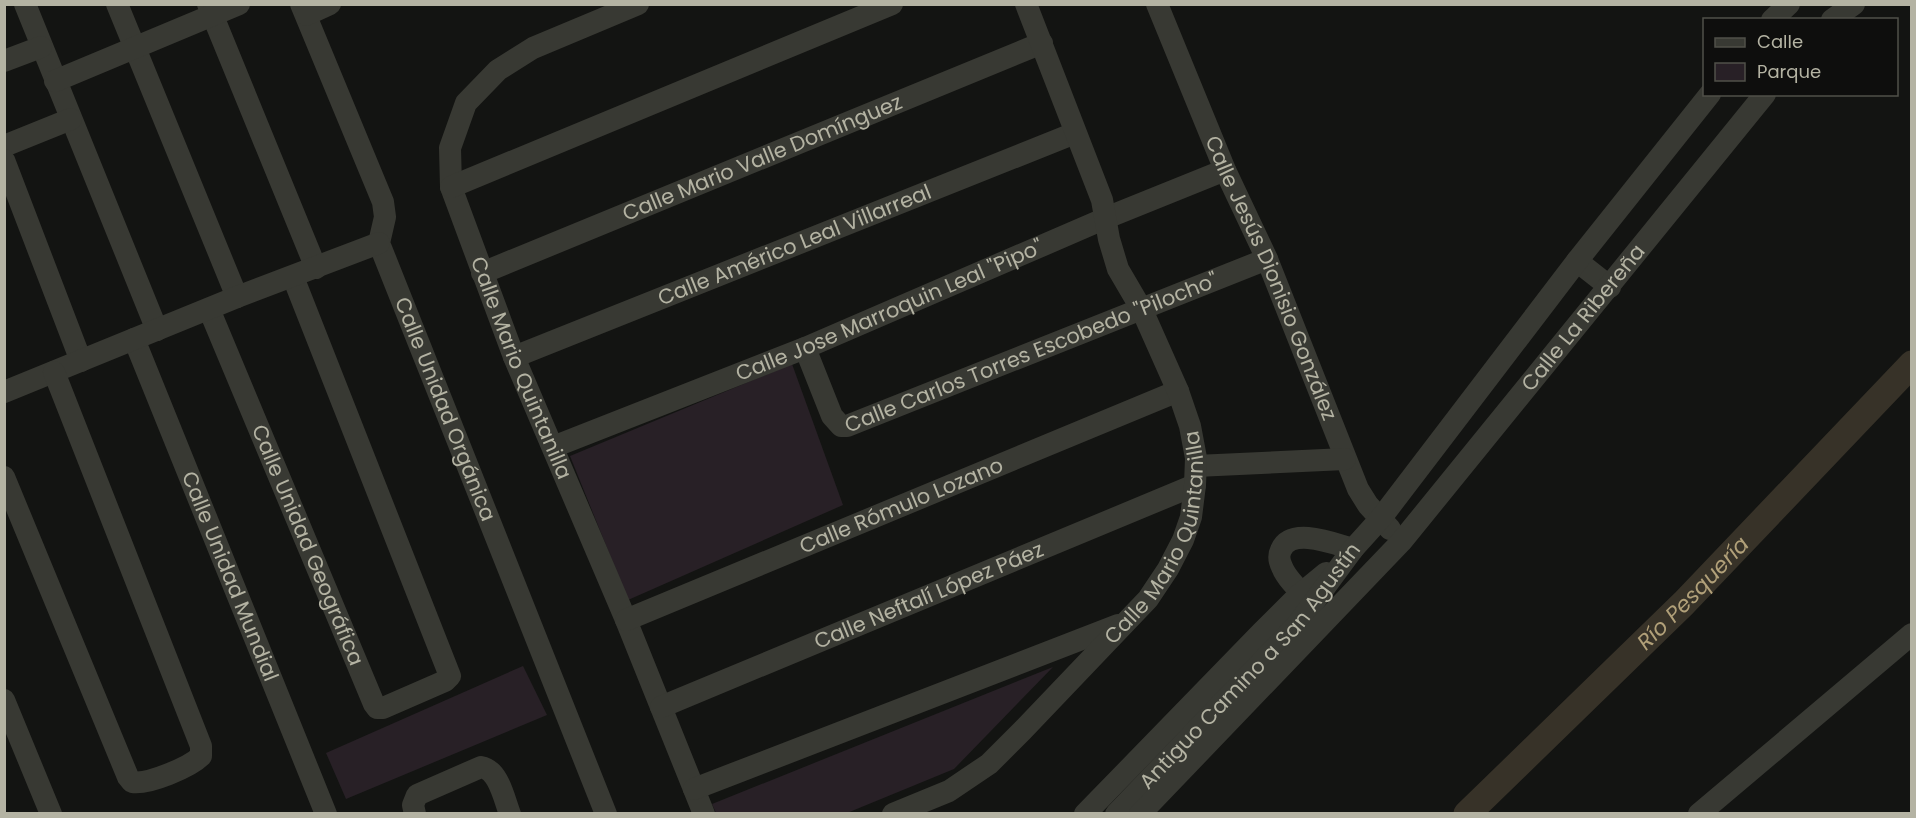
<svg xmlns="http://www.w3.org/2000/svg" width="1916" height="818" font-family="Poppins,sans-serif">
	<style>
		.green { fill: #282026 }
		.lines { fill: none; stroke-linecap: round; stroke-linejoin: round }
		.river { stroke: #373228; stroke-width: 27 }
		.minor { stroke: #383933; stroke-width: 22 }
		.labels { text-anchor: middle; stroke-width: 4.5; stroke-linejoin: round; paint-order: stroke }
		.street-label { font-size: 21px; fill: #b4b3a3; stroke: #0e0e0d }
		.water-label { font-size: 22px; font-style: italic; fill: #b1a079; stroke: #0e0e0d }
	</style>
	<rect width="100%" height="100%" fill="#131412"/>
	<g class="green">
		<polygon points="792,364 843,505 628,600 570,456"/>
		<polygon points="523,666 547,715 346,799 326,753"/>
		<polygon points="1053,667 954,769 847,813 716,813 712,804"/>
	</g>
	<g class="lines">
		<path class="river" id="s1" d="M1467 814 1684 603 1912 364"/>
		<g class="minor">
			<polyline points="25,4 157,330"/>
			<polyline points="117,4 237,297"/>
			<polyline points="208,4 316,268"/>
			<path id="s2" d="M301 4 383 202 385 217 379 243 606 814"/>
			<path id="s3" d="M638 4 533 48 498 70 466 103 450 148 451 187 514 357 626 620 704 814"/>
			<path id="s4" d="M1157 4 1225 170 1267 259 1358 489 1368 505 1390 529"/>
			<polyline points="306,15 330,4"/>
			<polyline points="1772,20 1789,4"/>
			<polyline points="1832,20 1854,4"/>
			<polyline points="4,61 41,47"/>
			<polyline points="55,81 239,4"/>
			<polyline points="4,146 71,119"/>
			<polyline points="4,160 81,361"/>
			<polyline points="451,187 892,4"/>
			<polyline points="1577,261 1610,287"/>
			<path id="s5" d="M482 273 1042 43"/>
			<path id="s6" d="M209 309 374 704 377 708H383L445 681 450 676 293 277"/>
			<path id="s7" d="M134 339 326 814"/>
			<path id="s8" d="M805 348 832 416 841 426H847L1267 259"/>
			<path id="s9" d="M514 357 1075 133"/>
			<polyline points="4,392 237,297 379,243"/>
			<path id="s10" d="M553 447 805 348 1106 218 1225 170"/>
			<polyline points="1196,466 1345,459"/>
			<path d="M4 477 128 777 132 782C148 785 190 767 201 756V746L54 372"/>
			<path d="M1312 603C1302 593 1287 580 1282 567 1279 561 1278 556 1281 550 1291 526 1335 544 1353 549"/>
			<path id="s11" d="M626 620 1178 391"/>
			<polyline points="4,700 51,814"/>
			<path id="s12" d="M661 707 1195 485"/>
			<polyline points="694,789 1118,625"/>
			<path d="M415 814 413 805 417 795 481 767C499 770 504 799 510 814"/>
			<path id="s13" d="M893 814 949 791 989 764 1023 730 1148 599 1168 569 1183 540 1191 517 1195 485 1196 458 1190 426 1178 391 1142 310 1118 269 1109 239 1102 200 1026 4"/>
			<polyline points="1085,814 1262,632 1298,596 1326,573"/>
			<path id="s14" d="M1116 814 1297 625 1353 549 1381 518 1577 261 1710 94"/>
			<path id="s15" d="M1140 814 1401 542 1765 94"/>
			<polyline points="1699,814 1912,634"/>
		</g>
	</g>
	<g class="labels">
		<g class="street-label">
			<text dy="7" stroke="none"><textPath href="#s5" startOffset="303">Calle Mario Valle Domínguez</textPath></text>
			<text dy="7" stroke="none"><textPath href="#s9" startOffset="302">Calle Américo Leal Villarreal</textPath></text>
			<text dy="7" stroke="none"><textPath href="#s4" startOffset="297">Calle Jesús Dionisio González</textPath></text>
			<text dy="7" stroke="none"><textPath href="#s10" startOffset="363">Calle Jose Marroquin Leal "Pipo"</textPath></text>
			<text dy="7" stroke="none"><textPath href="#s15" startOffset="666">Calle La Ribereña</textPath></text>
			<text dy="7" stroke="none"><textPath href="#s8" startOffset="291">Calle Carlos Torres Escobedo "Pilocho"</textPath></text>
			<text dy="7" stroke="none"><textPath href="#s3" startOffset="482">Calle Mario Quintanilla</textPath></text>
			<text dy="7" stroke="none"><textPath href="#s2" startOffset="435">Calle Unidad Orgánica</textPath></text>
			<text dy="7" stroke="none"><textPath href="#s11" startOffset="298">Calle Rómulo Lozano</textPath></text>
			<text dy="7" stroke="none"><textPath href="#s13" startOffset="399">Calle Mario Quintanilla</textPath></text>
			<text dy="7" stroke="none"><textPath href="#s6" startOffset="256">Calle Unidad Geográfica</textPath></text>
			<text dy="7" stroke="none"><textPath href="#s7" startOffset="256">Calle Unidad Mundial</textPath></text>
			<text dy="7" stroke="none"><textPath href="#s12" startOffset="290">Calle Neftalí López Páez</textPath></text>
			<text dy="7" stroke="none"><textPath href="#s14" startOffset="200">Antiguo Camino a San Agustín</textPath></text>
		</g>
		<g class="water-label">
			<text dy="8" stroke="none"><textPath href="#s1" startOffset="316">Río Pesquería</textPath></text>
		</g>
	</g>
	<rect width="1916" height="818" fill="none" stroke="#b4b3a3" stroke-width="12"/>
	<rect x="1703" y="18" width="195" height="78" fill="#0e0e0d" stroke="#505049" stroke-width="1.5"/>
	<rect x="1715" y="38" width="30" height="9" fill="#383933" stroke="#505049" stroke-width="1.5"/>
	<text x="1757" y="48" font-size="18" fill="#b4b3a3">Calle</text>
	<rect x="1715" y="63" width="30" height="18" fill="#282026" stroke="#505049" stroke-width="1.5"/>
	<text x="1757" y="78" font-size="18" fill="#b4b3a3">Parque</text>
</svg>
